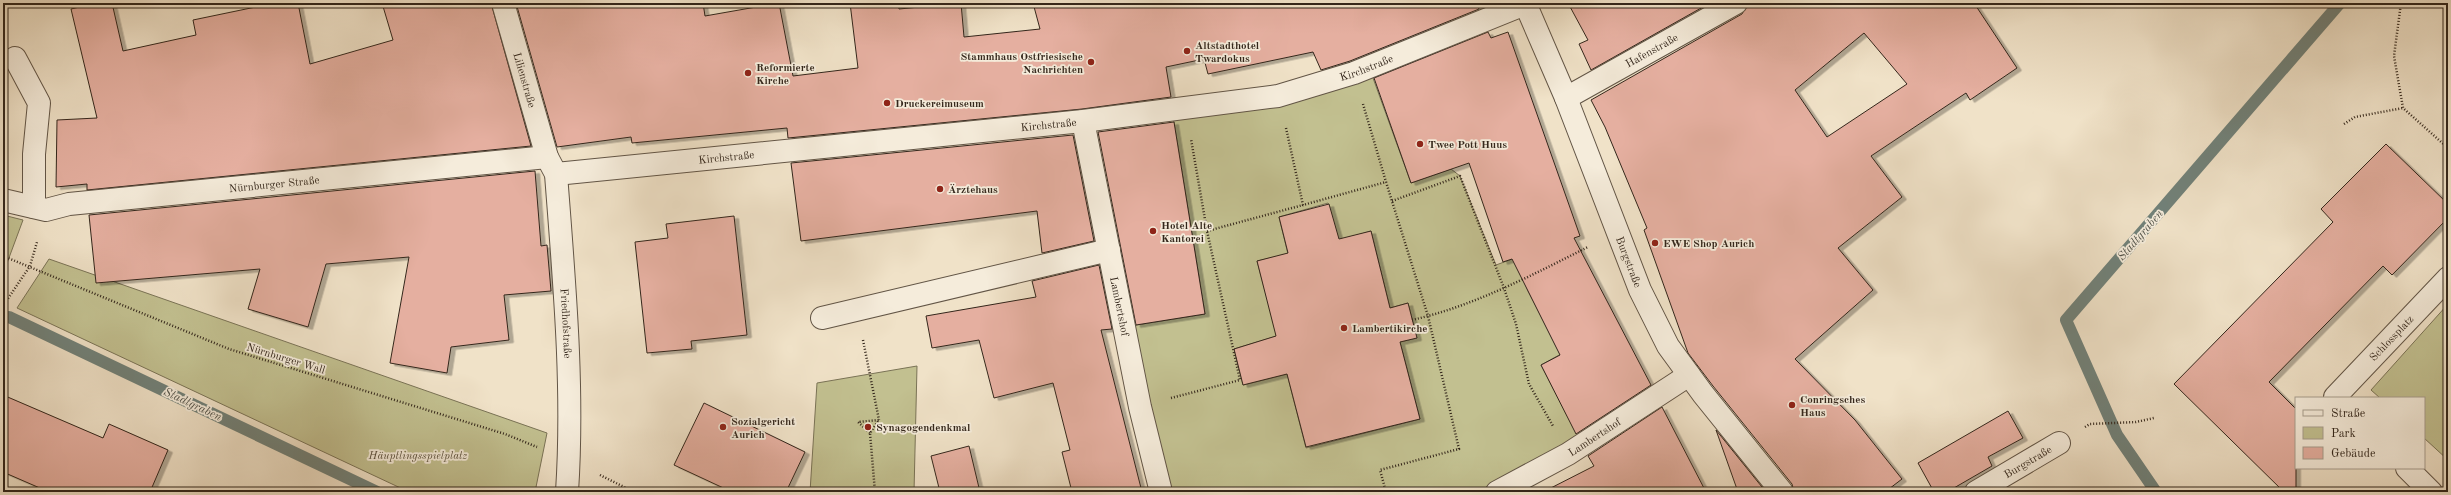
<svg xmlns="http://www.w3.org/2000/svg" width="2451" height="495" font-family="'Old Standard TT',serif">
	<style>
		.green { fill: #c2c090; stroke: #7a7356; fill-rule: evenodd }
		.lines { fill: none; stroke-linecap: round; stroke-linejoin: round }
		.stream { stroke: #718179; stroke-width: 12 }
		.building { fill: #e5afa0; stroke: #33261b; fill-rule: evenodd; filter: url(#shadow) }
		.minor-casing { stroke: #625546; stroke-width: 24 }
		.path { stroke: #33261b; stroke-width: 2.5; stroke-dasharray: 1 2; stroke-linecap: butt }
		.minor { stroke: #f5ecdb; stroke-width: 22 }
		.poi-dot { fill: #8f2418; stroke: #f5ecdb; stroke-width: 1.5 }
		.labels { text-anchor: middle; stroke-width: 3.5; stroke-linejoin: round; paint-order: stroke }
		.poi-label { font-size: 11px; font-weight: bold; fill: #33261b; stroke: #f5ecdb; text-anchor: start }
		.street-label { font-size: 11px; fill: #33261b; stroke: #f5ecdb }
		.park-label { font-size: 11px; font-style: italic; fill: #574c38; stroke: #f5ecdb }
		.water-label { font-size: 12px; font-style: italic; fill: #52534a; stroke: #f5ecdb }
	</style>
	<defs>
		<filter id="shadow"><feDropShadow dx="4.5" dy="2.5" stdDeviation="0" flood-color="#0004"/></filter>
	</defs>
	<rect width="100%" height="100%" fill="#f0e2c8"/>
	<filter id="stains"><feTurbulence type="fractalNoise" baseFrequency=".005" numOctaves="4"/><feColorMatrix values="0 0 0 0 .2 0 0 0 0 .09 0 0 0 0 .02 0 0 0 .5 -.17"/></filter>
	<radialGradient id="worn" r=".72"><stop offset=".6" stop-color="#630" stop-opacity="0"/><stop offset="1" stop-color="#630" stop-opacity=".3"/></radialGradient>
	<g class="green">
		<path d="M1369 67 1411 183 1451 169 1460 176 1496 265 1515 258 1528 291 1561 354 1541 365 1583 445 1497 492H1161L1130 326 1205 314 1172 110ZM1328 203 1337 241 1371 231 1390 308 1408 303 1417 338 1400 342 1420 419 1306 448 1287 374 1243 385 1234 349 1277 336 1257 261 1288 254 1279 217Z"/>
		<polygon points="3,215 23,220 3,274"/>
		<polygon points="49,259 547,433 535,492 409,492 17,308"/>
		<polygon points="2448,304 2448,460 2424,438 2424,398 2380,398 2371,390"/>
		<polygon points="917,366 914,492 810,492 817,383"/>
	</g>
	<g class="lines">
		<g class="stream">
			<polyline points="9,317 377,492"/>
			<polyline points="2156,492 2117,435 2066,320 2340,3"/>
		</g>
	</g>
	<g class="building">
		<polygon points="96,3 112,3 123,51 196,35 193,20 275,3 298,3 310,64 393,40 382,3 491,3 531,146 87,190 87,184 56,187 57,120 97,118 71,9"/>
		<polygon points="516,3 703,3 705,16 779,3 793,76 858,68 850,3 898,3 899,9 961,3 964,37 1040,29 1033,3 1476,3 1479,9 1350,61 1321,70 1313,52 1208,74 1204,59 1166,67 1171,97 1082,109 788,138 787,128 632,143 631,137 557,147"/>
		<polygon points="1568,3 1710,3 1591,70 1579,44 1588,40"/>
		<path d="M1748 3H1974L2017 68 1970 100 1966 93 1871 156 1902 197 1838 248 1873 290 1795 359 1855 420 1902 479 1885 492H1794L1792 484 1713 386 1688 353 1644 230 1647 228 1605 127 1591 100 1742 14ZM1864 33 1907 84 1827 137 1795 90Z"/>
		<polygon points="1488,32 1491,38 1508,32 1580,236 1574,238 1651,385 1576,434 1541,365 1560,355 1512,259 1503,262 1469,163 1411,183 1374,78"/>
		<polygon points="1174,122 1205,314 1136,325 1098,132"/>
		<polygon points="1073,135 1094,241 1042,253 1037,211 801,241 791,163"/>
		<polygon points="2386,144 2448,204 2448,218 2392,275 2383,266 2269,382 2296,409 2296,492 2284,492 2174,384 2333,222 2321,209"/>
		<polygon points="535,171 541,246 547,245 551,291 504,295 509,340 451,347 447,373 390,363 409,257 326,264 308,327 248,309 260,269 96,283 89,215"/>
		<polygon points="1329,204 1339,239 1371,231 1390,308 1408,303 1417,338 1400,342 1420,419 1306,447 1287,374 1243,385 1234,349 1276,336 1257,261 1288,253 1279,217"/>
		<polygon points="734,216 747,335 691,341 692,349 647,353 635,242 668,238 666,224"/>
		<polygon points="1099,265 1112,329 1101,330 1142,492 1072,492 1062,452 1070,450 1053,383 994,398 979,340 932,348 926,316 1036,297 1032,281"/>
		<polygon points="3,395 103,438 109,424 168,450 150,492 49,492 3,472"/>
		<polygon points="704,403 805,452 786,492 732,492 674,465"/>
		<polygon points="1662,407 1706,492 1543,492 1594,466 1588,456"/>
		<polygon points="2008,411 2023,438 1988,457 1992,466 1947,492 1934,492 1918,463"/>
		<polygon points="1716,430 1766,492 1738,492"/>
		<polygon points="969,446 980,492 940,492 931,456"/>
	</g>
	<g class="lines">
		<g class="minor-casing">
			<g id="minor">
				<path id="s1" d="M503 3 547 157 556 174C564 280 574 386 567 492"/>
				<path id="s2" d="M1525 3 1566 98 1640 290 1668 346 1703 394 1782 492"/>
				<polyline points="15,58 39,103 34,154 34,207"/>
				<path id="s3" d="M1566 98 1736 3"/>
				<path id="s4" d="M1083 121 1140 407 1161 492"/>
				<path id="s5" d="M556 174 1083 121 1278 96 1354 73 1525 4"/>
				<path id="s6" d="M3 200 46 210 69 204 547 157"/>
				<polyline points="822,318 1109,250"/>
				<path id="s7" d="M2336 398 2335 397 2448 278"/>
				<polyline points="2407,468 2431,492"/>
				<path id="s8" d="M1497 492 1568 454 1689 375"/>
				<path id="s9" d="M1976 492 2059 443"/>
			</g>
		</g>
		<g class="path">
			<polyline points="2401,3 2394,56 2403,108 2448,148"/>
			<polyline points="1363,104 1386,182"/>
			<polyline points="2344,124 2355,117 2403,108"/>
			<polyline points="1286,128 1303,205 1386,182 1428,316 1459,449 1380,470 1386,492"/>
			<polyline points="1392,201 1460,176 1504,288 1516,324 1529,384 1553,426"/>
			<polyline points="1207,231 1303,205"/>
			<polyline points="3,256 229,349 505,434 537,447"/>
			<polyline points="3,306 30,266 37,242"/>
			<path d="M1412 320C1474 306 1532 275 1588 247"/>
			<polyline points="863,340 879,420"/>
			<polyline points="1171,398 1240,380 1207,231 1191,139"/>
			<polyline points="2085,427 2090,424 2136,422 2154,418"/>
			<polyline points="870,433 858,422 879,420 870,433 875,492"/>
			<polyline points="600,475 634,492"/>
		</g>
		<use href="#minor" class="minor"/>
	</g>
	<g class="poi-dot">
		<circle cx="1187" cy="51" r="4"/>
		<circle cx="1091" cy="62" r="4"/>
		<circle cx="748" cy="73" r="4"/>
		<circle cx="887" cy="103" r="4"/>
		<circle cx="1420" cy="144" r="4"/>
		<circle cx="940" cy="189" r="4"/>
		<circle cx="1153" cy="231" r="4"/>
		<circle cx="1655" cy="243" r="4"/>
		<circle cx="1344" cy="328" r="4"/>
		<circle cx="1792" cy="405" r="4"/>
		<circle cx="723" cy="427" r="4"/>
		<circle cx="868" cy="427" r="4"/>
	</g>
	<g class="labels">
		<g class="poi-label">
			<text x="1195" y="49">Altstadthotel<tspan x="1195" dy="13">Twardokus</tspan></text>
			<text x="1083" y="60" text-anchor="end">Stammhaus Ostfriesische<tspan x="1083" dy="13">Nachrichten</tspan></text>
			<text x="756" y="71">Reformierte<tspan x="756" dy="13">Kirche</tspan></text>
			<text x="895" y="107">Druckereimuseum</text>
			<text x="1428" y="148">Twee Pott Huus</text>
			<text x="948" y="193">Ärztehaus</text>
			<text x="1161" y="229">Hotel Alte<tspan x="1161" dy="13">Kantorei</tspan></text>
			<text x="1663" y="247">EWE Shop Aurich</text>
			<text x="1352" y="332">Lambertikirche</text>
			<text x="1800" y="403">Conringsches<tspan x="1800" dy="13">Haus</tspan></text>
			<text x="731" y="425">Sozialgericht<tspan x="731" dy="13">Aurich</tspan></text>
			<text x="876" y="431">Synagogendenkmal</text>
		</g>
		<g class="street-label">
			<text dy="4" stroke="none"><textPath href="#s3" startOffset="98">Hafenstraße</textPath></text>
			<text dy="4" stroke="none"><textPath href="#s5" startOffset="819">Kirchstraße</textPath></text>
			<text dy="4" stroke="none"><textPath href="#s1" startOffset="80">Lilienstraße</textPath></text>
			<text dy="4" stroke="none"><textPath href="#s5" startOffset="495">Kirchstraße</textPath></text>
			<text dy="4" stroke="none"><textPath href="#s5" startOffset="171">Kirchstraße</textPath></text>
			<text dy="4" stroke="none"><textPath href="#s6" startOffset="274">Nürnburger Straße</textPath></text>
			<text dy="4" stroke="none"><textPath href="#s2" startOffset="279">Burgstraße</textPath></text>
			<text dy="4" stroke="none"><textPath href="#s4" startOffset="189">Lambertshof</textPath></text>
			<text dy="4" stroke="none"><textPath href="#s1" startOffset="329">Friedhofstraße</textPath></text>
			<text dy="4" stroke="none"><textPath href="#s7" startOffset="83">Schlossplatz</textPath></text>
			<text transform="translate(286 358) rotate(17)" y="4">Nürnburger Wall</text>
			<text dy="4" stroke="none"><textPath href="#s8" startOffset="112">Lambertshof</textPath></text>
			<text dy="4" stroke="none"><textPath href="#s9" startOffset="60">Burgstraße</textPath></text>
		</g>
		<g class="park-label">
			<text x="418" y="459">Häuptlingsspielplatz</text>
		</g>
		<g class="water-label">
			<text transform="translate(2140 235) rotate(-49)" y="4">Stadtgraben</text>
			<text transform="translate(193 404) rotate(25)" y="4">Stadtgraben</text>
		</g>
	</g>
	<rect width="2451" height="495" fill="none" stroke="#f0e2c8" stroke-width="16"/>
	<rect x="4" y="4" width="2443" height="487" fill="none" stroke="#33261b" stroke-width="2"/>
	<rect x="8" y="8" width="2435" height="479" fill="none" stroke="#33261b"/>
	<rect x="2295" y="397" width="130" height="72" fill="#f5ecdb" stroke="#a79d8e"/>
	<rect x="2303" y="410" width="20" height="6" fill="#f5ecdb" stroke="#a79d8e"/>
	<text x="2331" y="417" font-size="12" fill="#33261b">Straße</text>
	<rect x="2303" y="427" width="20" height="12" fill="#c2c090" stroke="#a79d8e"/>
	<text x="2331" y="437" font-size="12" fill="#33261b">Park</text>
	<rect x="2303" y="447" width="20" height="12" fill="#e5afa0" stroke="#a79d8e"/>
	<text x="2331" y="457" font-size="12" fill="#33261b">Gebäude</text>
	<rect width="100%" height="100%" filter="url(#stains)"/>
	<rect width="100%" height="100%" fill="url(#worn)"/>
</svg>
